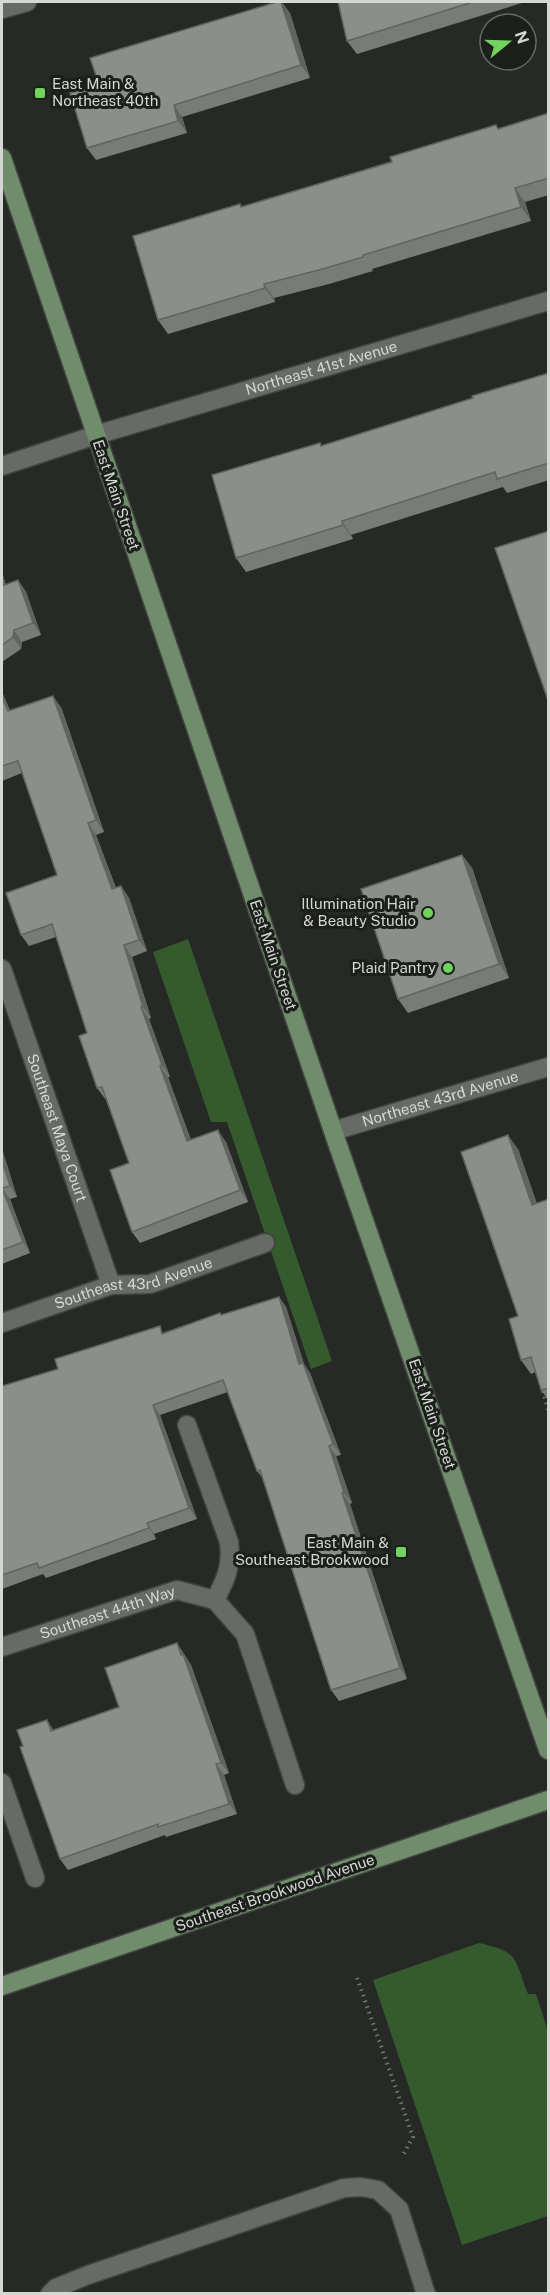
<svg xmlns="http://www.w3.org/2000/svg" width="550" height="2295" font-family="'Public Sans',sans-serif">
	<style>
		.green { fill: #355a2e }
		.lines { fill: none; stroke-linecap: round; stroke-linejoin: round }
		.minor-casing { stroke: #424441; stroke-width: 21 }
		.major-casing { stroke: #424441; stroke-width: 21 }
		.path { stroke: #747773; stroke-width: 4; stroke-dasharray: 1.5 4.5; stroke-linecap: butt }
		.minor { stroke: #676b66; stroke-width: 18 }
		.major { stroke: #6f8d6a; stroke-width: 18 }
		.wall { fill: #787b77 }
		.shaded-wall { fill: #616461 }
		.building { fill: #8b8f8a; stroke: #616461; stroke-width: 1.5 }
		.poi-dot { fill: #71d25e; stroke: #1c1f1b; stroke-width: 2 }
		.labels { text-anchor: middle; stroke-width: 6; stroke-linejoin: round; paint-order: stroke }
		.poi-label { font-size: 15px; fill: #d5d7d4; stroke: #1c1f1b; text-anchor: end }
		.street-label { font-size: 15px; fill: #d5d7d4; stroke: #1c1f1b }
	</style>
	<rect width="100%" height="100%" fill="#262925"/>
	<g class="green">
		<polygon points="188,939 332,1361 311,1369 227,1122 211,1122 153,952"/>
		<path d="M479 1943C520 1952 514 1958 528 1994H536L548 2031V2216L462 2245 373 1980Z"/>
	</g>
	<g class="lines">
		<g class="minor-casing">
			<g id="minor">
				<polyline points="2,9 27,2"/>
				<path id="s1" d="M2 466 96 435 548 301"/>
				<path id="s2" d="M2 969 111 1285"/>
				<path id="s3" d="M333 1131 548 1067"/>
				<path id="s4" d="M2 1323 111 1285 150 1284 265 1243"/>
				<path d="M187 1425 229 1542C232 1567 226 1579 215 1600"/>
				<polyline points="215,1600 245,1634 295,1785"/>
				<path id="s5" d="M2 1647 177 1590 215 1600"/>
				<polyline points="2,1783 35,1878"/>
				<polyline points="50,2294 56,2288 88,2275 344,2188 361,2187 378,2190 399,2209 426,2294"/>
			</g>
		</g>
		<g class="major-casing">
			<g id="major">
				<polyline points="2,158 333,1131 548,1750"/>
				<polyline points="2,1986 548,1800"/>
			</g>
		</g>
		<g class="path">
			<polyline points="543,1391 548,1410"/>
			<polyline points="357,1978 413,2137 403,2155"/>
		</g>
		<use href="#minor" class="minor"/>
		<use href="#major" class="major"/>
	</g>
	<g class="wall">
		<polygon points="338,2 525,2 357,54 347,41"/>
		<polygon points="290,13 310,78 182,117 187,133 96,160 87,148 99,84"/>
		<polygon points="549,113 549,195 525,202 531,221 372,269 373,271 329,284 274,298 275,302 168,334 158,320 240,204 242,207"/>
		<polygon points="549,373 549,480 507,493 503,487 351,535 353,539 246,572 236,558 320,443 322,446 473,398"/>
		<polygon points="2,573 6,585 18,580 26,592 41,635 22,642 21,649 2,662"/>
		<polygon points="2,692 10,711 61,707 104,832 96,835 116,888 121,886 129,898 147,951 132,957 151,1018 149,1019 170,1077 168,1077 191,1140 226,1142 248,1202 140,1243 132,1232 129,1163 106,1100 97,1088 87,1033 56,937 29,946 21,935 57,875 22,773 2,781"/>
		<polygon points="462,855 472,868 509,978 408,1013 398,999"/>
		<polygon points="2,1149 17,1197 10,1199 30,1253 2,1264"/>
		<polygon points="518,1149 537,1204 549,1199 549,1401 541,1390 536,1372 531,1374 521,1360 518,1316"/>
		<polygon points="279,1297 286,1307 304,1364 310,1373 341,1455 336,1456 352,1503 350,1504 407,1679 339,1701 331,1690 264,1480 257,1471 228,1392 160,1415 197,1519 154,1534 156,1539 46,1578 43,1574 2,1589 2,1386 58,1369 220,1313 222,1315"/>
		<polygon points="177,1643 191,1665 229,1773 224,1775 237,1814 166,1837 165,1835 68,1870 60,1859 54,1730 119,1707"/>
	</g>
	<g class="shaded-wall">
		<polygon points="282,2 290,13 310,78 301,65"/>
		<polygon points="174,105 182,117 187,133 178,121"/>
		<polygon points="515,188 525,202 531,221 521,207"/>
		<polygon points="264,284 274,298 275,302 265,288"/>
		<polygon points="342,521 351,535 353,539 343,525"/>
		<polygon points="2,573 10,597 2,584"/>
		<polygon points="18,580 26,592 41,635 33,623"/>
		<polygon points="14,630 22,642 21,649 13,637"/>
		<polygon points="2,692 16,723 8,711 2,698"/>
		<polygon points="53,696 61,707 104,832 96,820"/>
		<polygon points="88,823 96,835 120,901 112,889"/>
		<polygon points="462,855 472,868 509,978 499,964"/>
		<polygon points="121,886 129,898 147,951 139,940"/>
		<polygon points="124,945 132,957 151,1018 143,1007"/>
		<polygon points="141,1007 149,1019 170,1077 162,1065"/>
		<polygon points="160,1066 168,1077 195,1153 187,1141"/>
		<polygon points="218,1130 226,1142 248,1202 240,1190"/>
		<polygon points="508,1135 518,1149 542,1219 532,1205"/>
		<polygon points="2,1149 17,1197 10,1186 2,1161"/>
		<polygon points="2,1188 10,1199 30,1253 23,1242"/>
		<polygon points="279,1297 286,1307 304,1364 310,1373 341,1455 333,1444 299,1364"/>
		<polygon points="153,1405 160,1415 197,1519 189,1508"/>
		<polygon points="329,1446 336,1456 352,1503 344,1493"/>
		<polygon points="342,1493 350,1504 407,1679 400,1668"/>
		<polygon points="147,1523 154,1534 156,1539 149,1528"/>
		<polygon points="177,1643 191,1665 229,1773 221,1763"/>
		<polygon points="47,1720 54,1731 51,1731"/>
		<polygon points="216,1764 224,1775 237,1814 229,1804"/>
	</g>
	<g class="building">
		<polygon points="277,2 281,2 301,65 174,105 178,121 87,148 70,93 99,84 90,58"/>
		<polygon points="338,2 473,2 347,41"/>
		<polygon points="549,113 549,178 515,188 521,207 363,255 363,257 319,270 264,284 265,288 158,320 133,236 240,204 241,207 392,162 390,157 496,125 498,129"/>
		<polygon points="549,373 549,463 497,479 495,472 342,521 343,525 236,558 212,475 320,443 321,446 473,398 472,396"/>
		<polygon points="549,531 549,703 495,548"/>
		<polygon points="18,580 33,623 14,630 13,637 2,645 2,584 2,586"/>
		<polygon points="53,696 96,820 88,823 112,889 121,886 139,940 124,945 143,1007 141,1007 162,1065 160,1066 187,1141 218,1130 240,1190 132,1232 110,1170 129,1163 102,1087 97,1088 79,1036 87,1033 52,924 21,935 6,893 57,875 18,761 2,766 2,698 8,711"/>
		<polygon points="462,855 499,964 398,999 361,889"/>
		<polygon points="508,1135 532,1205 549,1199 549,1388 541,1390 531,1357 521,1360 509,1319 518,1316 461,1152"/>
		<polygon points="2,1161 10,1186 2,1188 23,1242 2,1250"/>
		<polygon points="279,1297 299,1364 303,1363 333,1444 329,1446 344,1493 342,1493 400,1668 331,1690 260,1470 257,1471 223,1380 153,1405 189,1508 147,1523 149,1528 39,1568 37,1563 2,1575 2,1386 58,1369 55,1359 160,1326 162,1334 220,1313 221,1315"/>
		<polygon points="177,1643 181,1655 183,1654 221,1763 216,1764 229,1804 158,1827 158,1824 60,1859 20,1747 23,1746 17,1730 47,1720 51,1731 119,1707 105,1668"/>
	</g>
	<g class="poi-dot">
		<rect x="34" y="87" width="12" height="12" rx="3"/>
		<circle cx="428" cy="913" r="6"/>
		<circle cx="448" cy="968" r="6"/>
		<rect x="395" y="1546" width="12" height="12" rx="3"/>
	</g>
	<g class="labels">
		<g class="poi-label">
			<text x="52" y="89" text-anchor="start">East Main &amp;<tspan x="52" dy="17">Northeast 40th</tspan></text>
			<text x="416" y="909">Illumination Hair<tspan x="416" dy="17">&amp; Beauty Studio</tspan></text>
			<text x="436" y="973">Plaid Pantry</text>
			<text x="389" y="1548">East Main &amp;<tspan x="389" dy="17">Southeast Brookwood</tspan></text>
		</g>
		<g class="street-label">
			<text dy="5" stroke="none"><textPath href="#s1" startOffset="334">Northeast 41st Avenue</textPath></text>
			<text transform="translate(116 495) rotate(71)" y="5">East Main Street</text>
			<text transform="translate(273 955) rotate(71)" y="5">East Main Street</text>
			<text dy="5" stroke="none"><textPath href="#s3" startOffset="112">Northeast 43rd Avenue</textPath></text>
			<text dy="5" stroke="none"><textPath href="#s2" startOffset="168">Southeast Maya Court</textPath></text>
			<text dy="5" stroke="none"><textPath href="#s4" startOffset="138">Southeast 43rd Avenue</textPath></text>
			<text transform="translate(432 1414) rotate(71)" y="5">East Main Street</text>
			<text dy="5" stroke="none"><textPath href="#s5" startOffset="111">Southeast 44th Way</textPath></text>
			<text transform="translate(275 1893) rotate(-19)" y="5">Southeast Brookwood Avenue</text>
		</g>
	</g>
	<rect width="550" height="2295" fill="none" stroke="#d5d7d4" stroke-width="6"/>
	<g transform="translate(508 42) rotate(71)"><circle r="28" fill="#1c1f1b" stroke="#666965" stroke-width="1.5"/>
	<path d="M0-4.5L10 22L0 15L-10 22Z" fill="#71d25e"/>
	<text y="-9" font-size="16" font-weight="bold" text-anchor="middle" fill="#d5d7d4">N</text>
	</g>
</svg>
